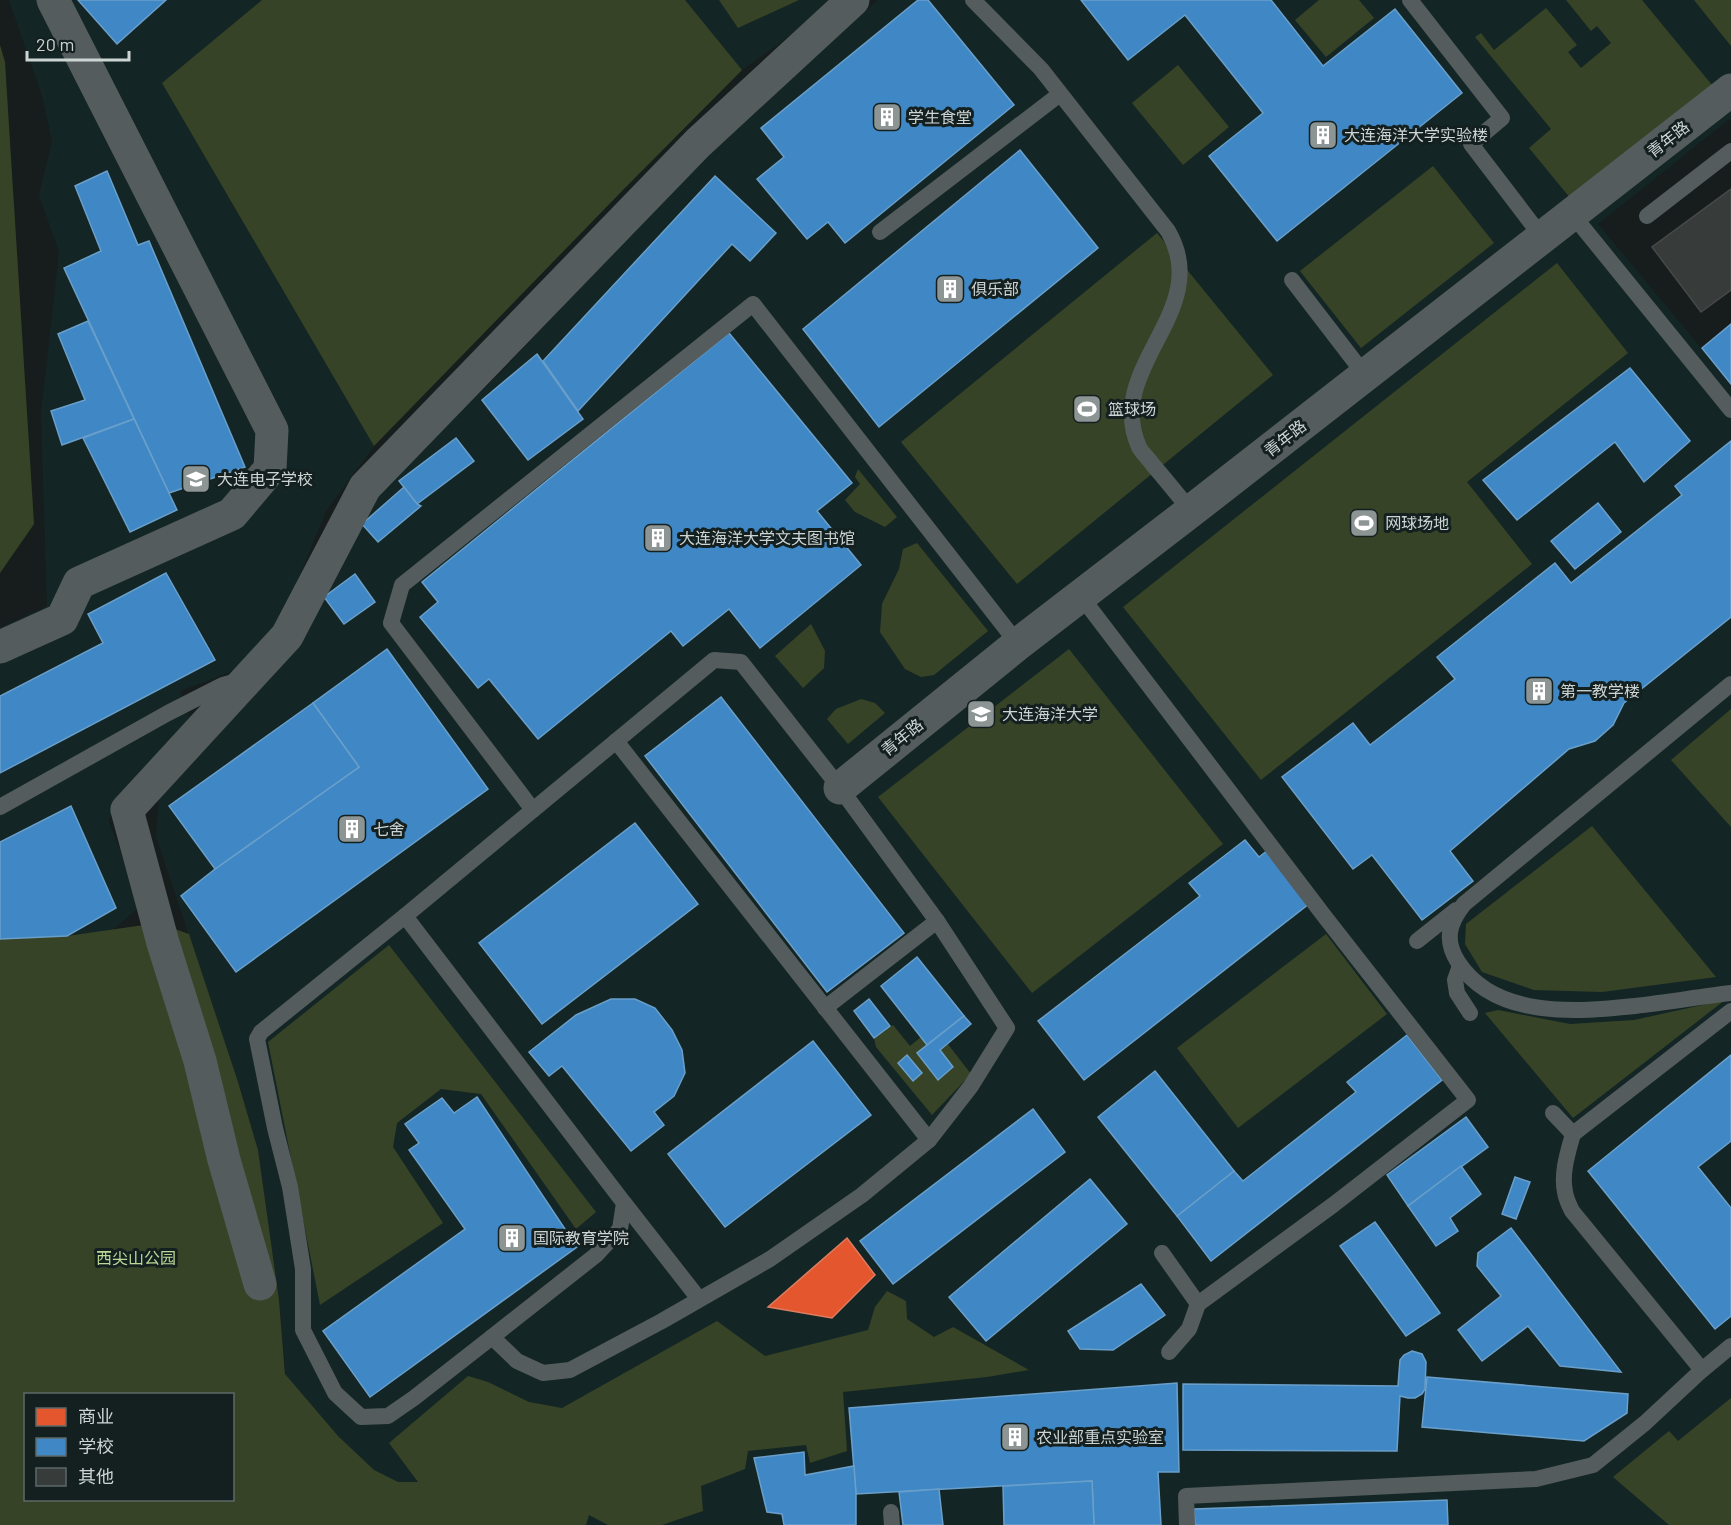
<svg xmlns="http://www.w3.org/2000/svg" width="1731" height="1525" font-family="Barlow,'Noto Sans SC',sans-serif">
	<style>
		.built { fill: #132625 }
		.green { fill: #374326; fill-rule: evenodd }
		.shops { fill: #e4572e; stroke: #dd7d60; stroke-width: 1.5 }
		.schools { fill: #3f88c5; stroke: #6a9fca; stroke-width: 1.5 }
		.building { fill: #373b3a; stroke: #454948; stroke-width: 1.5 }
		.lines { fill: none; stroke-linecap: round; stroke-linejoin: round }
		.lane { stroke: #555c5e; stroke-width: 16 }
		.street { stroke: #555c5e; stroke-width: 33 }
		.labels { text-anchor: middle; stroke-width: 6; stroke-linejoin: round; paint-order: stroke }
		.poi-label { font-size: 16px; fill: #cdd5d4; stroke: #142020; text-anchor: start }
		.street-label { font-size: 16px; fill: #cdd5d4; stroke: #142020 }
		.park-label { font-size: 16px; fill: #bcd695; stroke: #142020 }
	</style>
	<rect width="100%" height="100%" fill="#171d1d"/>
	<g class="built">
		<polygon points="9,0 832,0 783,41 742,70 621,192 374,446 326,511 279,627 249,665 180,691 191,722 139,776 108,820 142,904 113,930 67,936 0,939 0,628 47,606 41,414 59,252 39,195 52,142 43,99"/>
		<polygon points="878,0 1731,0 1731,118 1598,224 1731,384 1731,1525 311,1525 291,1429 279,1300 258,1150 238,1082 156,836 159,799 369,502 501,372 714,145"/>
	</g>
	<g class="green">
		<polygon points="262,0 685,0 742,70 621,192 374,446 162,83"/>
		<polygon points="719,0 799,0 738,28"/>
		<polygon points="1319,0 1359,0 1374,18 1326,57 1295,20"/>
		<polygon points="1566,0 1642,0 1712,85 1571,199 1529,148 1551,129 1475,37 1481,33 1494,50 1546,8 1577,45 1568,52 1581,68 1611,43 1597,26 1591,31"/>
		<polygon points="1694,0 1731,0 1731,46"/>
		<polygon points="0,45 5,62 34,524 0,573"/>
		<polygon points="1178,65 1229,127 1183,165 1132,103"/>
		<polygon points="1433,166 1494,243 1361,348 1300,271"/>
		<polygon points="1157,233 1273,375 1017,584 901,442"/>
		<polygon points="1557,263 1628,353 1467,482 1532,564 1261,780 1123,607"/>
		<polygon points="858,469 897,517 885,527 855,512 845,500 860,484 855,477"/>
		<polygon points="917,543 988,631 934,675 921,677 905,669 880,632 882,604 899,569 903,549"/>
		<polygon points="811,624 825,651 824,668 803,688 775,656"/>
		<polygon points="1069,649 1223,844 1032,993 878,797"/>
		<polygon points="861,699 875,703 885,713 848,744 827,719 836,709"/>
		<polygon points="1731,709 1731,827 1671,760"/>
		<polygon points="1592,826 1716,977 1602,992 1534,990 1482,972 1465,944 1466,924"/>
		<path d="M158 923 189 934 238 1082 258 1150 279 1300 285 1374 338 1436 374 1470 398 1482H418L389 1443 468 1376 488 1382 529 1402 562 1408 717 1321 765 1356 868 1330 875 1307 887 1291 906 1301 907 1319 934 1337 953 1327 1029 1370 987 1377 843 1392 847 1451 810 1463 806 1445 748 1451 745 1469 701 1486 703 1511 662 1525H608L589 1515 586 1525H0V939L67 936ZM26 1394H232V1500H26Z"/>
		<polygon points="1326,934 1387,1014 1238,1128 1177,1048"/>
		<polygon points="389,945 596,1212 576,1229 481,1094 441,1089 397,1123 393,1147 443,1223 320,1305 268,1042"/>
		<polygon points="1725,1000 1573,1118 1485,1013 1498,1010 1570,1024 1634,1020"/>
		<polygon points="893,1025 910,1046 921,1037 927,1045 917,1053 938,1080 953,1068 940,1050 947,1043 971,1074 932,1115 876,1047 874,1038"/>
		<polygon points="1731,1398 1731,1525 1669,1525 1613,1477 1669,1431 1678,1441"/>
	</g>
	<polygon class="shops" points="847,1238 875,1275 832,1318 768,1307"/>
	<g class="schools">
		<polygon points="78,0 166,0 117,44"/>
		<polygon points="918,0 928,0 1014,105 845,243 828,222 807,239 757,179 784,157 761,128"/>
		<polygon points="1081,0 1271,0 1323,66 1395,9 1462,93 1277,241 1209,156 1263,113 1185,15 1128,60"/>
		<polygon points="1020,150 1098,248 879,427 803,329"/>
		<polygon points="107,171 138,245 149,241 245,467 169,493 64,268 101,251 75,186"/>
		<polygon points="715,176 776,233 750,261 732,244 578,411 543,361"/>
		<polygon points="88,321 134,419 62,445 51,411 85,400 58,334"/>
		<polygon points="1731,324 1731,384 1702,348"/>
		<polygon points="729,333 852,483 817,511 861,565 760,648 729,609 683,646 671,631 538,739 489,679 478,688 420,617 438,602 422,582"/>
		<polygon points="537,354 583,419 528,460 482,400"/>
		<polygon points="1630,368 1690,441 1644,482 1615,442 1517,520 1483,480"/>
		<polygon points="134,419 177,510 130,532 83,438"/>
		<polygon points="456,438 474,461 417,504 399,481"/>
		<polygon points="1731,441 1731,617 1624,703 1613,725 1595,741 1569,749 1450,851 1473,881 1422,920 1372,855 1353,869 1282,777 1353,723 1370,745 1455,679 1437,657 1555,563 1571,583 1682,495 1675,486"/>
		<polygon points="404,487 417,504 421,506 378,542 362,524"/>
		<polygon points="1598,503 1621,532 1575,569 1551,541"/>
		<polygon points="166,573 215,660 0,773 0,696 103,643 88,614"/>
		<polygon points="355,574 375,602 344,624 324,597"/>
		<polygon points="387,649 488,789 236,972 181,896 215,869 359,767 313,703"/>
		<polygon points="721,697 904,933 827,992 645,756"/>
		<polygon points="313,703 359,767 215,869 169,806"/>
		<polygon points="71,806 116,908 67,936 0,939 0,842"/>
		<polygon points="635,823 698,904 542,1024 479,943"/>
		<polygon points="1245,840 1259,857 1268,850 1310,903 1084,1080 1038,1021 1200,896 1189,883"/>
		<polygon points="917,957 964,1016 927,1045 881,986"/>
		<polygon points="611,999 635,999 655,1008 672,1030 682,1050 685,1073 674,1096 654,1112 664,1125 631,1151 562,1066 549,1076 529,1052 576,1015"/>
		<polygon points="869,999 890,1026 874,1038 854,1011"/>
		<polygon points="964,1016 971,1024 940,1050 953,1067 938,1080 917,1053"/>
		<polygon points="1407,1035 1442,1080 1211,1261 1177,1216 1234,1171 1243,1181 1356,1092 1347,1082"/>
		<polygon points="813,1041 871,1115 725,1227 668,1154"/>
		<polygon points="907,1055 922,1073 913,1081 898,1063"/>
		<polygon points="1731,1055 1731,1141 1698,1167 1731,1208 1731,1316 1715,1329 1588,1171"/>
		<polygon points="1155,1071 1234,1171 1177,1216 1098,1117"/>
		<polygon points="477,1097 577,1247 370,1397 323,1331 465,1229 409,1150 419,1143 405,1124 442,1098 454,1113"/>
		<polygon points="1033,1109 1065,1152 893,1284 860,1241"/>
		<polygon points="1466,1117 1488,1147 1408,1206 1387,1175"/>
		<polygon points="1461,1166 1481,1194 1450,1218 1458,1231 1436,1246 1408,1206"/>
		<polygon points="1515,1177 1530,1182 1516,1219 1502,1214"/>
		<polygon points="1090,1179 1127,1224 986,1341 949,1297"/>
		<polygon points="1375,1222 1440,1313 1406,1336 1340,1246"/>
		<polygon points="1511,1228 1621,1372 1560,1366 1528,1326 1482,1361 1458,1330 1501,1296 1477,1266 1478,1253"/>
		<polygon points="1141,1284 1165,1315 1113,1350 1080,1349 1068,1331"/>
		<polygon points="1412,1351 1422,1354 1426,1362 1425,1389 1422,1394 1415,1398 1408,1398 1400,1396 1397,1451 1183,1450 1183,1384 1398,1386 1400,1360 1404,1355"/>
		<polygon points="1427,1377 1628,1394 1627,1413 1584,1441 1422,1427"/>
		<polygon points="1177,1383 1179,1472 1158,1472 1161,1525 1094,1525 1092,1481 856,1494 849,1408"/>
		<polygon points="804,1452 805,1475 854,1466 856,1494 856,1525 784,1525 782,1514 767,1512 754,1458"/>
		<polygon points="1092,1481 1094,1525 1004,1525 1003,1486"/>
		<polygon points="939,1489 943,1525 903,1525 899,1492"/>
		<polygon points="1447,1500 1448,1525 1195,1525 1194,1509"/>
	</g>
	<polygon class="building" points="1731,189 1731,290 1701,312 1652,247"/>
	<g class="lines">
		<g class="lane">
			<path d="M973 0 1041 69 1168 231C1215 311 1103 367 1139 447 1142 453 1149 459 1153 465 1166 480 1178 495 1191 511"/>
			<polyline points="1410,0 1502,118 1471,144 1542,237"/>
			<polyline points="1572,214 1731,410"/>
			<polyline points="1647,216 1731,151"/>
			<polyline points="880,232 1060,94"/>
			<polyline points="1292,280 1365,375"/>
			<polyline points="1080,595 1325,917 1468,1100 1333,1205 1198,1304 1162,1253"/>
			<polygon points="714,660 741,662 840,788 937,921 1007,1028 971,1086 929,1140 862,1195 770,1259 662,1321 570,1370 543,1373 517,1361 492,1337 414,1398 388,1416 361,1417 335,1393 303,1330 303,1269 290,1187 275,1128 257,1039 261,1032 405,916"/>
			<path d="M1731 684 1464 904C1449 923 1444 940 1458 962 1495 1019 1577 1012 1635 1006 1668 1002 1699 997 1731 993"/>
			<polyline points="616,741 929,1140"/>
			<polyline points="0,807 168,713 223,685 237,681"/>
			<polyline points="533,810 391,623 402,585 753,304 1018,644"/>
			<polyline points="405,916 624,1203 620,1229 596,1255 492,1337"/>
			<polyline points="1417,941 1456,910"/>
			<polyline points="1460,966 1455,980 1457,993 1470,1013"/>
			<polyline points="825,1008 937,921"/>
			<path d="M1731 1011 1573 1134C1568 1152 1561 1173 1565 1192 1566 1199 1569 1205 1572 1211L1702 1370 1731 1346"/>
			<polyline points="1553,1113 1573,1134"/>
			<polyline points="624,1203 699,1299"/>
			<polyline points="1169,1352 1189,1329 1198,1304"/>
			<polyline points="891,1512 892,1525"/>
			<polyline points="1187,1525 1186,1496 1536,1479 1593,1465 1645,1423 1702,1370"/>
		</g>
		<g class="street">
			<polyline points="0,647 62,619 79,583 232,514 270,469 272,430 53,0"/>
			<polyline points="840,788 1018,644 1191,511 1731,90"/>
			<polyline points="260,1284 224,1160 200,1061 163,943 127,810 287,636 365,487 698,143 853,0"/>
		</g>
	</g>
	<defs>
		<g id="building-square" transform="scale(1.5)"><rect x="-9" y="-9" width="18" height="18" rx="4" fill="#8d9594" stroke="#142020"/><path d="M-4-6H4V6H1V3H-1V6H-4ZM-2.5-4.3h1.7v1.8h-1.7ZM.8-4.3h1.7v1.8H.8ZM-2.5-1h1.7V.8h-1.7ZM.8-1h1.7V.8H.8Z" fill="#fff"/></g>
		<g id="stadium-square" transform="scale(1.5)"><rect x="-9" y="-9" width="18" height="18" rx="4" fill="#8d9594" stroke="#142020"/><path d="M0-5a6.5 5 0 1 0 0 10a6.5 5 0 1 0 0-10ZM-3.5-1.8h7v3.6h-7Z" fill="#fff"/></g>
		<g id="school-square" transform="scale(1.5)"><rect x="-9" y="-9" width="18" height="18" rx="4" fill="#8d9594" stroke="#142020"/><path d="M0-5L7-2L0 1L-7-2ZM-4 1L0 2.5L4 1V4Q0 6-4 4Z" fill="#fff"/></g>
		<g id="university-square" transform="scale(1.5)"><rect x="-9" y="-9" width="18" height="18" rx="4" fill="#8d9594" stroke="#142020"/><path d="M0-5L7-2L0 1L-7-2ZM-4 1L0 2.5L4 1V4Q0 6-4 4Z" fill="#fff"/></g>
	</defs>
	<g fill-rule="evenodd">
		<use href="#building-square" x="887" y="117"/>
		<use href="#building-square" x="1323" y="135"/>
		<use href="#building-square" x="950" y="289"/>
		<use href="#stadium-square" x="1087" y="409"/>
		<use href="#school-square" x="196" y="479"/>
		<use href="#stadium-square" x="1364" y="523"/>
		<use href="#building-square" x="658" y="538"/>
		<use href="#building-square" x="1539" y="691"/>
		<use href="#university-square" x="981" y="714"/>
		<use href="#building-square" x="352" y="829"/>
		<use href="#building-square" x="512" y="1238"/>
		<use href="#building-square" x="1015" y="1437"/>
	</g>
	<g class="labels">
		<g class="poi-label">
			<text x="908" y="123">学生食堂</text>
			<text x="1344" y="141">大连海洋大学实验楼</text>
			<text x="971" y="295">俱乐部</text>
			<text x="1108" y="415">篮球场</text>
			<text x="217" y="485">大连电子学校</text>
			<text x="1385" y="529">网球场地</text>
			<text x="679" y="544">大连海洋大学文夫图书馆</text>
			<text x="1560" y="697">第一教学楼</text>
			<text x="1002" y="720">大连海洋大学</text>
			<text x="373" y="835">七舍</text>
			<text x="533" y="1244">国际教育学院</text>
			<text x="1036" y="1443">农业部重点实验室</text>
		</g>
		<g class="street-label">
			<text transform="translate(1668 139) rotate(-38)" y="6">青年路</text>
			<text transform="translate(1285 438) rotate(-38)" y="6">青年路</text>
			<text transform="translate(902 737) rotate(-39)" y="6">青年路</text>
		</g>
		<g class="park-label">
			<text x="136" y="1264">西尖山公园</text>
		</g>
	</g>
	<rect x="24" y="1393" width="210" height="108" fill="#142020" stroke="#5e6868" stroke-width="1.5"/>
	<rect x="36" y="1408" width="30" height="18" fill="#e4572e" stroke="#5e6868" stroke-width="1.5"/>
	<text x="78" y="1423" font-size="18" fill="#cdd5d4">商业</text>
	<rect x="36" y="1438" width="30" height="18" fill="#3f88c5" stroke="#5e6868" stroke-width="1.5"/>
	<text x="78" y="1453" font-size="18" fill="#cdd5d4">学校</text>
	<rect x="36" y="1468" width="30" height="18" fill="#373b3a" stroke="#5e6868" stroke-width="1.5"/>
	<text x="78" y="1483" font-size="18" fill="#cdd5d4">其他</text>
	<path d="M27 51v9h102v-9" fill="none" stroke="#cdd5d4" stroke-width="3"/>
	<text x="36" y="51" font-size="18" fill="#cdd5d4" stroke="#142020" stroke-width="4.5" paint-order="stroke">20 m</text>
</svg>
